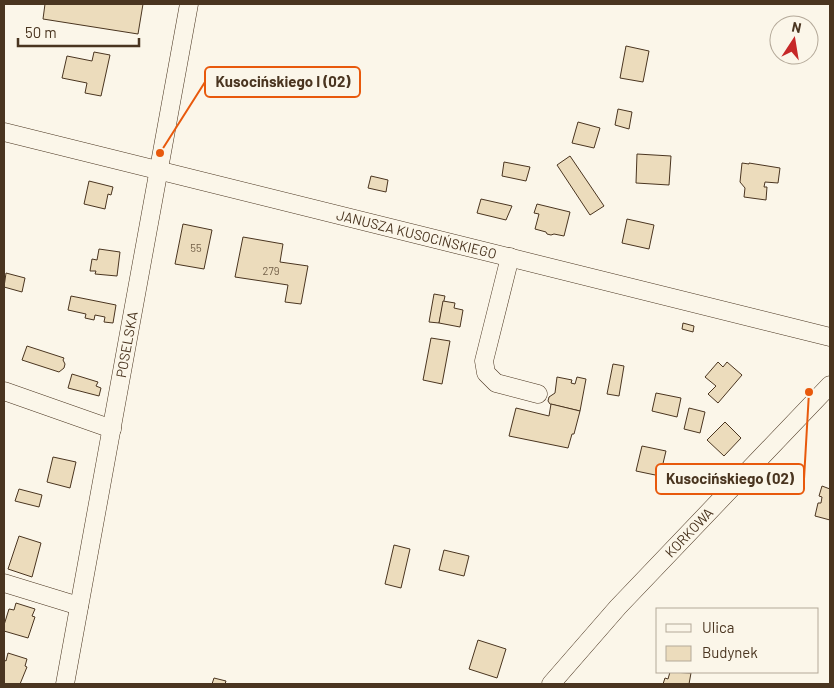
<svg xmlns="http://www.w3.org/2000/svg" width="834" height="688" font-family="Barlow,sans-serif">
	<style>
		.building { fill: #ecdcbc; stroke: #4a3520 }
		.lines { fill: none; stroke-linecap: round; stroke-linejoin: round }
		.minor-casing { stroke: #4a3520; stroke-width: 19 }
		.minor { stroke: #fbf6e9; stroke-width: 18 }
		.labels { text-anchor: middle; stroke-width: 4; stroke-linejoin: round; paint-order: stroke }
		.number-label { font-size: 11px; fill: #725f47 }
		.street-label { font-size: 14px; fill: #4a3520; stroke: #fbf6e9 }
		.leader { fill: none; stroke: #e8590c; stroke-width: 2 }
		.callout-dot { fill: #e8590c; stroke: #fbf6e9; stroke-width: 2 }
		.callout { fill: #fbf6e9; stroke: #e8590c; stroke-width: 2 }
		.callout-label { font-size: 15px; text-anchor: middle; font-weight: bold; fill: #4a3520 }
	</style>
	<rect width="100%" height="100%" fill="#fbf6e9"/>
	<g class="building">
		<polygon points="45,4 143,4 138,34 43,19"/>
		<polygon points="626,46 649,51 643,82 620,78"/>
		<polygon points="94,52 110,55 101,96 85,93 87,83 62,78 67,56 92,61"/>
		<polygon points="618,109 632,112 629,129 615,125"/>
		<polygon points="578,122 600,128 594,148 572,143"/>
		<polygon points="637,154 671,156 669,185 636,183"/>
		<polygon points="570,156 604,206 590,215 557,165"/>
		<polygon points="504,162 530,167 526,181 502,176"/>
		<polygon points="742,163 749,164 749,163 780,168 778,183 765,182 764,187 767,187 766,200 744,197 745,188 740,182"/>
		<polygon points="371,176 388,180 386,192 368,188"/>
		<polygon points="89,181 113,187 111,195 108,194 105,209 84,204"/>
		<polygon points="481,199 512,206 506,220 477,213"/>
		<polygon points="537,204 570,212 564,236 554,234 551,235 547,234 546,232 535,229 539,214 534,213"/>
		<polygon points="627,219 654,225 649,249 622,243"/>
		<polygon points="183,224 212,230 204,269 175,264"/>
		<polygon points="243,237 283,244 280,262 308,266 301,304 285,302 288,285 235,277"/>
		<polygon points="99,249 120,252 117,276 95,274 96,271 90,271 92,259 97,260"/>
		<polygon points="6,273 25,278 22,292 4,287"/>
		<polygon points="434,294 445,296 439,323 429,322"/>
		<polygon points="71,296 116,305 113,323 104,322 105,317 95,315 94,320 85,318 86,314 68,310"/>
		<polygon points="443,301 455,303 454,308 463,310 460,327 439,323"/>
		<polygon points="683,323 694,326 693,332 682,329"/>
		<polygon points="431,338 450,341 442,384 423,380"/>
		<polygon points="27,346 64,358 63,360 65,364 64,368 59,372 22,360"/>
		<polygon points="718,362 723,367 727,362 742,375 718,403 708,394 716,386 705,377"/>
		<polygon points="613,364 624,366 619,396 607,394"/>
		<polygon points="72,374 98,382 96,386 101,388 99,396 68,388"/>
		<polygon points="557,377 572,380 571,383 575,384 577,377 586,379 580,411 550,404 548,401 549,397 555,393"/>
		<polygon points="656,393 681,398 677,417 652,411"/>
		<polygon points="551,404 580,411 574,434 572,434 568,448 509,436 516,408 549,416"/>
		<polygon points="689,408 705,412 700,433 684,429"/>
		<polygon points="725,422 741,438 724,456 707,440"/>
		<polygon points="642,446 666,451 660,476 636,471"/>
		<polygon points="53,457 76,462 70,488 47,482"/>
		<polygon points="822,486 830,489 830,520 815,516 818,503 821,503 822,497 819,496"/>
		<polygon points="19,489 42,495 39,507 15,501"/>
		<polygon points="19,536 41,543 32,577 8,569"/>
		<polygon points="394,545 410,549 401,588 385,584"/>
		<polygon points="444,550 469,556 464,576 439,570"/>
		<polygon points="16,603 35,609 32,616 35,617 28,638 4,631 4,625 9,609 14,610"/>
		<polygon points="478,640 506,649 497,678 469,669"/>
		<polygon points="8,653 27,659 25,666 27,667 20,684 4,684 4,660 6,661"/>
		<polygon points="670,672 691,673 689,684 663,684 665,678 668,679"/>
		<polygon points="214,678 226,681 225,684 212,684"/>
	</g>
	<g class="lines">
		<g class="minor-casing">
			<g id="minor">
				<path id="s1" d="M4 132 830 337"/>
				<polyline points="510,257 484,361 486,373 496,383 538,394"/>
				<polyline points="4,391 112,429"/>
				<polyline points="4,583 79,606"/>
				<path id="s2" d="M65 684 189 4"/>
				<path id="s3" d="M551 684 618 607 830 385"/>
			</g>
		</g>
		<use href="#minor" class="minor"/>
	</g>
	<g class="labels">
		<g class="number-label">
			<text x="196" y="252">55</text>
			<text x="271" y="275">279</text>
		</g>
		<g class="street-label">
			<text dy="5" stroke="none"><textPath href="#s1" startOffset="425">JANUSZA KUSOCIŃSKIEGO</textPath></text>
			<text dy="5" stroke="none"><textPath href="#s2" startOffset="345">POSELSKA</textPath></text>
			<text dy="5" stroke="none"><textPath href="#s3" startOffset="205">KORKOWA</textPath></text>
		</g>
	</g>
	<path class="leader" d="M160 153L205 82M809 392L804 479"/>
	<g class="callout-dot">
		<circle cx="160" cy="153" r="5"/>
		<circle cx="809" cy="392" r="5"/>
	</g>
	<g class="callout">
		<rect x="205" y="67" width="155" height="30" rx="5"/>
		<rect x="656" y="464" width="148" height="30" rx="5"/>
	</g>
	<g class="callout-label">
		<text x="283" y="87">Kusocińskiego I (02)</text>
		<text x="730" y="484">Kusocińskiego (02)</text>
	</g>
	<rect width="834" height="688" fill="none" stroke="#4a3520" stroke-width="10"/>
	<rect x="656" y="608" width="162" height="65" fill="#fbf6e9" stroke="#b4a999"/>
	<rect x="666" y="624" width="25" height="8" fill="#fbf6e9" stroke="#b4a999"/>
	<text x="702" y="633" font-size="15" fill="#4a3520">Ulica</text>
	<rect x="666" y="646" width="25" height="15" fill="#ecdcbc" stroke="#b4a999"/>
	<text x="702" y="658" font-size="15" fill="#4a3520">Budynek</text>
	<g transform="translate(794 40) rotate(12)"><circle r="24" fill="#fbf6e9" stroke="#b4a999"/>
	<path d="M0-4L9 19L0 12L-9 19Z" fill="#c62828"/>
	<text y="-8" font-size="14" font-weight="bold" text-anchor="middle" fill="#4a3520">N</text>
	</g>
	<path d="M18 38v8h121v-8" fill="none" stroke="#4a3520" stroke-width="2.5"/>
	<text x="25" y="38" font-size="15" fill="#4a3520" stroke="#fbf6e9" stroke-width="4" paint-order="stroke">50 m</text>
</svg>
